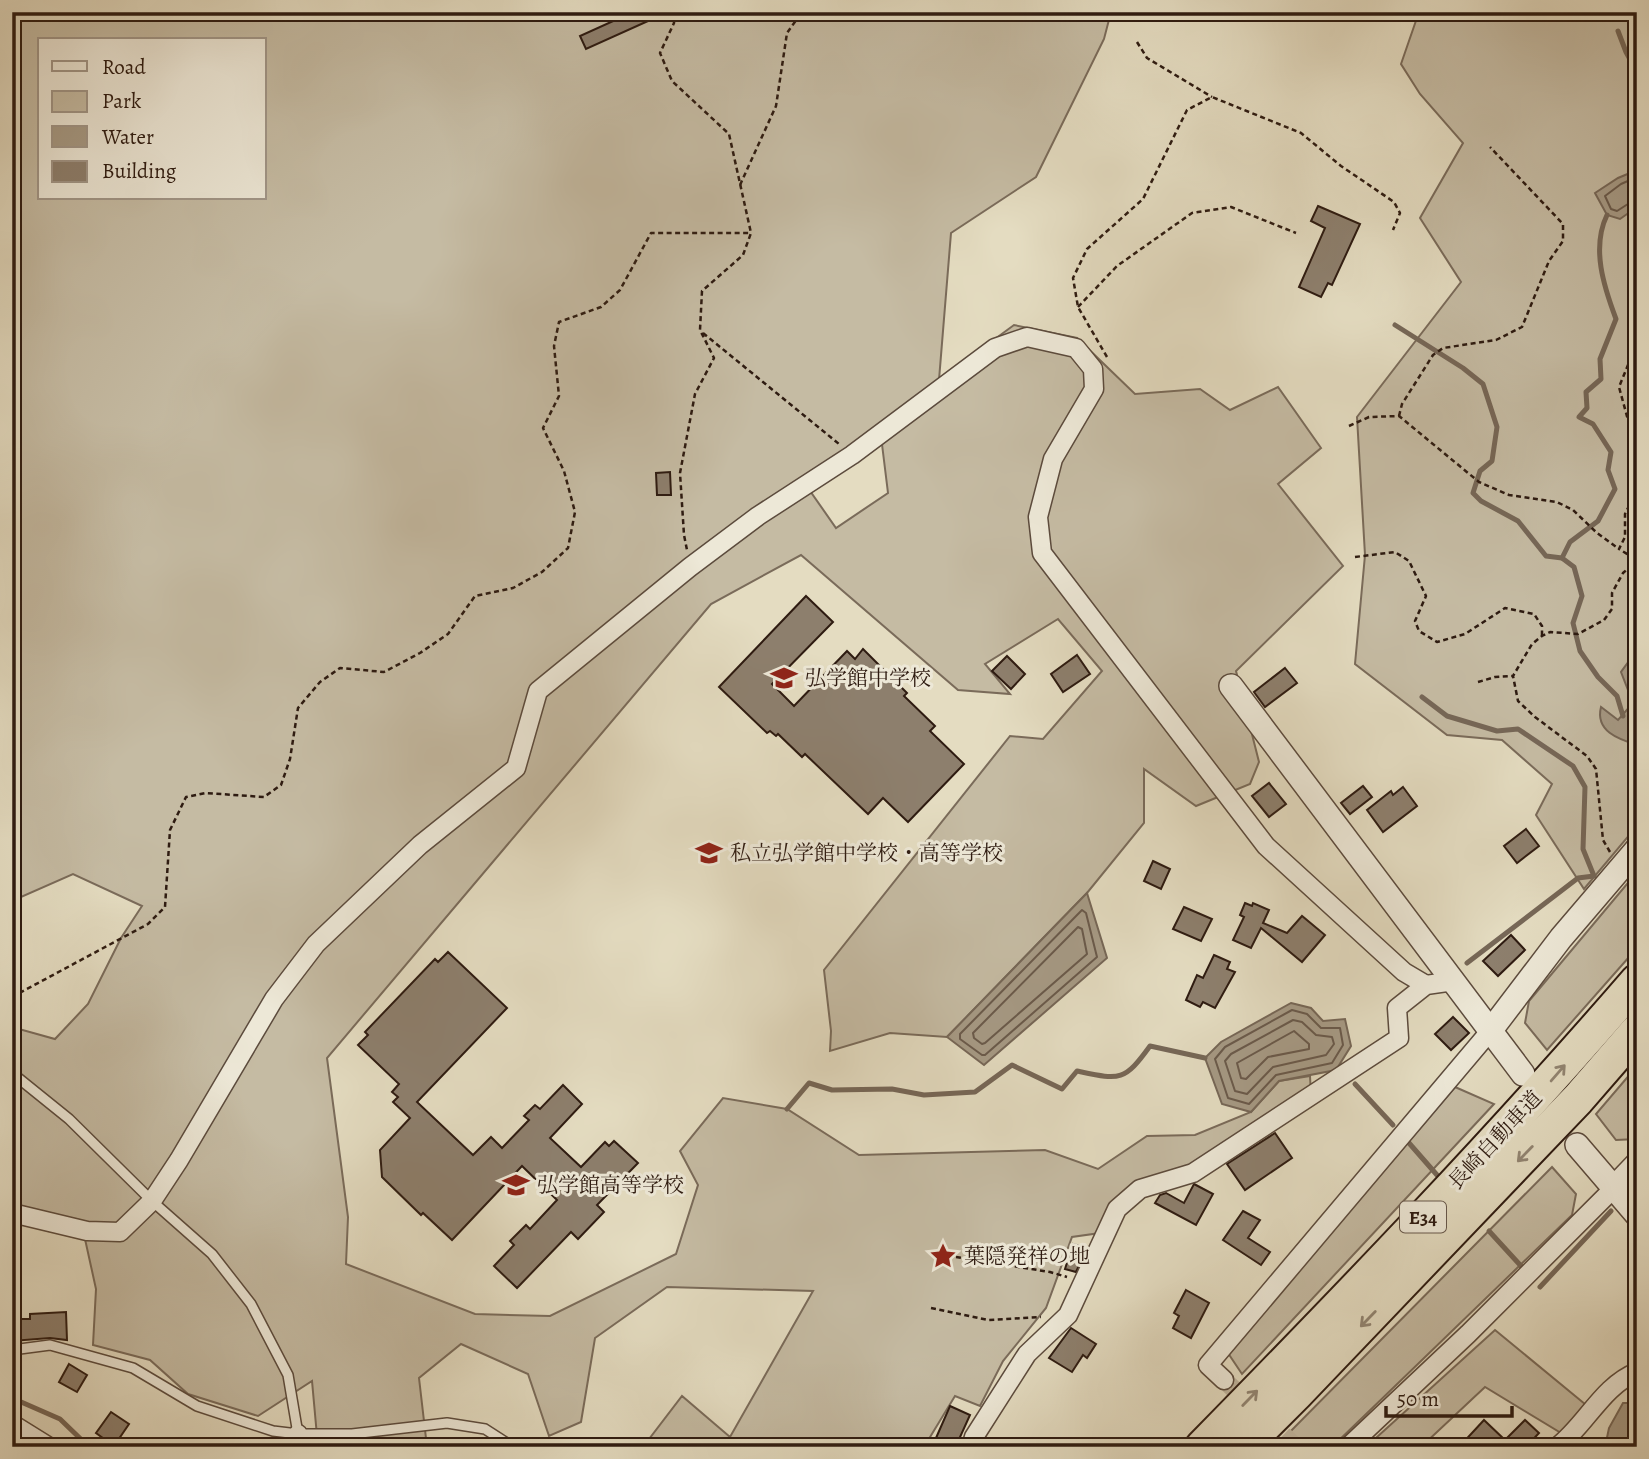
<svg xmlns="http://www.w3.org/2000/svg" width="1649" height="1459" font-family="Alegreya,'Noto Serif JP',serif">
	<style>
		.green { fill: #c5bba3; stroke: #7a6b5a; stroke-width: 2; fill-rule: evenodd }
		.water { fill: #a69a85; stroke: #766757; stroke-width: 2 }
		.lines { fill: none; stroke-linecap: round; stroke-linejoin: round }
		.shore { stroke: #6a5a4b; stroke-width: 2 }
		.stream { stroke: #766757; stroke-width: 5 }
		.building { fill: #8d7f6d; stroke: #2e1b11; stroke-width: 2 }
		.minor-tunnel { stroke: #c0b59e; stroke-width: 18; stroke-dasharray: 18 9; stroke-linecap: butt }
		.service-casing { stroke: #5c4b3d; stroke-width: 12 }
		.minor-casing { stroke: #5c4b3d; stroke-width: 21 }
		.tertiary-casing { stroke: #5c4b3d; stroke-width: 26 }
		.motorway-casing { stroke: #2e1b11; stroke-width: 37 }
		.path { stroke: #2e1b11; stroke-width: 2.5; stroke-dasharray: 5 3.5; stroke-linecap: butt }
		.service { stroke: #ede8d7; stroke-width: 9 }
		.minor { stroke: #ede8d7; stroke-width: 18 }
		.tertiary { stroke: #ede8d7; stroke-width: 23 }
		.motorway { stroke: #e4dcc1; stroke-width: 33 }
		.oneway { stroke: #928572 }
		.labels { text-anchor: middle; stroke-width: 6; stroke-linejoin: round; paint-order: stroke }
		.shield { fill: #ede8d7; stroke: #67584c; stroke-width: 2 }
		.shield-label { font-size: 19px; font-weight: bold; fill: #2e1b11 }
		.poi-label { font-size: 21px; fill: #2e1b11; stroke: #ede8d7; text-anchor: start }
		.street-label { font-size: 21px; fill: #2e1b11; stroke: #ede8d7 }
	</style>
	<rect width="100%" height="100%" fill="#e4dcc1"/>
	<filter id="stains"><feTurbulence type="fractalNoise" baseFrequency=".00286" numOctaves="4"/><feColorMatrix values="0 0 0 0 .2 0 0 0 0 .09 0 0 0 0 .02 0 0 0 .5 -.17"/></filter>
	<radialGradient id="worn" r=".72"><stop offset=".6" stop-color="#630" stop-opacity="0"/><stop offset="1" stop-color="#630" stop-opacity=".3"/></radialGradient>
	<g class="green">
		<path d="M12 12H1111L1104 39 1036 177 951 233 939 380 1014 325 1077 338 1135 394 1200 389 1230 410 1278 387 1321 448 1278 484 1343 566 1236 671 1259 762 1250 784 1196 806 1144 769V823L1087 893 947 1037 890 1033 830 1051 831 1031 824 970 1010 736 1043 739 1102 671 1058 619 985 664 1010 694 958 690 801 555 711 604 327 1058 348 1217 346 1264 475 1314 550 1316 676 1254 698 1185 680 1151 723 1098 787 1109 859 1155 1045 1150 1098 1169 1147 1136 1195 1135 1251 1112 1279 1081 1310 1076 1311 1096 1193 1173 1140 1189 1107 1232 1072 1237 1046 1308 1003 1361 980 1406 955 1396 924 1447H643L682 1396 730 1437 813 1291 667 1287 595 1338 581 1422 549 1436 528 1374 461 1344 419 1378 427 1447H318L312 1381 258 1416 188 1394 150 1360 93 1345 96 1289 85 1239 12 1221V1027L55 1039 88 1004 121 938 142 906 73 874 12 901ZM40 40H264V198H40ZM880 428 888 493 836 528 801 478Z"/>
		<polygon points="1419,12 1637,12 1637,826 1584,889 1536,815 1552,784 1502,740 1447,735 1355,664 1365,555 1357,417 1461,282 1420,218 1463,143 1420,94 1401,64"/>
		<polygon points="1637,872 1637,948 1547,1050 1525,1023 1529,1001"/>
		<polygon points="1637,1066 1637,1139 1616,1140 1596,1114"/>
		<polygon points="1455,1087 1494,1104 1242,1374 1228,1353"/>
		<polygon points="1552,1167 1576,1194 1572,1215 1332,1447 1275,1447"/>
		<polygon points="1495,1330 1591,1409 1566,1436 1485,1387 1421,1447 1366,1447"/>
	</g>
	<g class="water">
		<polygon points="1637,170 1637,207 1620,219 1607,215 1595,193 1618,178"/>
		<path d="M1637 650V745C1618 739 1595 731 1601 707L1618 720 1633 703 1621 672Z"/>
		<polygon points="1087,893 1107,958 984,1065 947,1037"/>
		<polygon points="1291,1003 1311,1008 1323,1021 1345,1019 1351,1046 1336,1070 1279,1081 1251,1112 1222,1104 1205,1058 1221,1042"/>
		<polygon points="1623,1403 1637,1403 1637,1447 1605,1447 1609,1428"/>
	</g>
	<g class="lines">
		<g class="shore">
			<polyline points="1637,177 1621,184 1605,196 1611,209 1617,211 1631,202 1637,201"/>
			<polygon points="1082,910 1086,913 1097,957 985,1055 982,1055 960,1039 960,1034"/>
			<polygon points="1078,927 1082,929 1087,954 985,1043 982,1044 974,1038 973,1033"/>
			<polygon points="1292,1010 1307,1014 1321,1028 1340,1028 1343,1045 1332,1063 1276,1075 1249,1104 1228,1098 1215,1059 1225,1047"/>
			<polygon points="1293,1020 1302,1022 1316,1035 1332,1037 1334,1044 1326,1055 1273,1067 1247,1094 1235,1091 1225,1061 1231,1054"/>
			<polygon points="1294,1031 1309,1044 1309,1049 1268,1057 1246,1079 1241,1078 1237,1063"/>
		</g>
		<g class="stream">
			<polyline points="1618,31 1626,52 1637,72"/>
			<polyline points="1395,325 1463,368 1483,384 1497,427 1492,461 1480,471 1473,493 1481,501 1518,521 1546,556 1562,558 1574,567 1582,596 1573,623 1580,651 1598,677 1617,696 1623,716"/>
			<path d="M1562 558 1570 542 1598 521 1615 489 1608 470 1611 452 1593 424 1579 417 1587 408 1586 392 1601 379 1600 359 1616 319C1604 287 1591 248 1607 215"/>
			<polyline points="1422,697 1447,716 1497,731 1518,729 1573,766 1585,787 1583,849 1594,876 1578,878 1467,963"/>
			<polyline points="1636,824 1637,823"/>
			<polyline points="1355,1084 1393,1125"/>
			<path d="M787 1109 809 1083 832 1090 892 1089 924 1095 975 1092 1012 1065 1062 1089 1077 1071C1120 1080 1124 1082 1150 1046L1205 1058"/>
			<polyline points="1409,1143 1437,1175"/>
			<polyline points="1489,1231 1521,1266"/>
			<polyline points="1540,1287 1611,1211"/>
			<polyline points="12,1398 60,1419 89,1447"/>
			<polyline points="142,1447 154,1444 166,1447"/>
		</g>
	</g>
	<g class="building">
		<polygon points="633,12 668,12 586,49 580,36"/>
		<polygon points="1318,206 1360,224 1332,285 1328,283 1321,297 1299,287 1325,228 1311,221"/>
		<polygon points="670,472 671,495 657,495 656,473"/>
		<polygon points="806,596 833,622 772,684 794,706 847,651 855,659 863,649 907,693 904,696 935,726 930,731 964,764 908,822 883,798 868,814 805,754 802,757 778,734 776,736 770,731 767,733 719,687"/>
		<polygon points="1077,655 1090,674 1063,692 1051,674"/>
		<polygon points="1007,656 1025,674 1011,689 992,671"/>
		<polygon points="1285,668 1297,683 1265,707 1254,692"/>
		<polygon points="1269,783 1286,804 1269,817 1252,796"/>
		<polygon points="1363,786 1372,797 1350,814 1341,803"/>
		<polygon points="1403,787 1417,806 1383,832 1367,810 1391,791 1393,795"/>
		<polygon points="1526,829 1539,846 1517,863 1504,846"/>
		<polygon points="1153,861 1170,869 1161,889 1144,881"/>
		<polygon points="1245,903 1252,906 1253,903 1269,910 1263,923 1287,933 1302,916 1325,935 1302,962 1261,928 1251,948 1233,940 1244,917 1240,915"/>
		<polygon points="1184,907 1212,919 1201,941 1173,929"/>
		<polygon points="1511,935 1525,950 1498,976 1483,961"/>
		<polygon points="448,952 507,1008 417,1102 473,1155 491,1137 502,1148 529,1120 524,1116 535,1105 540,1109 563,1085 582,1104 550,1138 581,1167 605,1142 609,1146 614,1141 638,1163 597,1205 604,1212 578,1239 571,1232 517,1288 494,1266 514,1245 510,1241 526,1225 530,1229 557,1200 522,1166 452,1240 423,1213 421,1215 382,1177 380,1150 410,1118 393,1102 398,1097 392,1092 399,1084 358,1045 368,1035 365,1032 435,959 438,962"/>
		<polygon points="1214,955 1230,962 1227,969 1235,972 1215,1008 1203,1002 1200,1007 1186,1000 1197,975 1203,978"/>
		<polygon points="1453,1017 1469,1033 1451,1050 1435,1034"/>
		<polygon points="1275,1133 1292,1158 1245,1190 1227,1164"/>
		<polygon points="1194,1184 1213,1194 1196,1225 1155,1203 1160,1195 1166,1193 1184,1203"/>
		<polygon points="1243,1211 1260,1220 1248,1238 1270,1252 1261,1265 1223,1240"/>
		<polygon points="1073,1244 1087,1248 1076,1272 1065,1269"/>
		<polygon points="1186,1290 1209,1303 1191,1338 1173,1328 1179,1316 1174,1313"/>
		<polygon points="66,1312 67,1340 50,1338 12,1341 12,1319 30,1319 30,1314"/>
		<polygon points="1071,1328 1096,1344 1087,1358 1083,1355 1072,1372 1049,1358"/>
		<polygon points="69,1364 87,1375 77,1392 59,1382"/>
		<polygon points="950,1406 970,1415 956,1446 936,1438"/>
		<polygon points="111,1412 129,1424 114,1446 96,1433"/>
		<polygon points="1484,1420 1505,1440 1525,1420 1539,1433 1526,1447 1459,1447"/>
	</g>
	<g class="lines">
		<polyline class="minor-tunnel" points="1224,1380 1296,1447"/>
		<g class="service-casing">
			<g id="service">
				<polyline points="12,1073 69,1119 152,1201 212,1254 251,1304 288,1375 298,1434"/>
				<polyline points="12,1350 50,1345 133,1368 197,1406 273,1431 298,1434 352,1434 447,1423 485,1429 513,1447"/>
			</g>
		</g>
		<g class="minor-casing">
			<g id="minor">
				<polyline points="12,1213 87,1231 120,1232 152,1201 179,1160 274,999 316,944 420,845 516,768 538,691 690,567 758,516 852,455 995,348 1027,337 1076,348 1093,369 1094,389 1053,459 1038,517 1042,553 1266,846 1404,972 1426,985"/>
				<polyline points="1224,1380 1208,1365 1491,1030"/>
				<polyline points="12,1424 49,1447"/>
				<polyline points="298,1434 302,1447"/>
				<polyline points="971,1447 974,1437 1027,1354 1068,1315 1117,1209 1140,1189 1193,1173 1399,1038 1397,1008 1426,985 1454,981"/>
				<polyline points="1348,1447 1468,1334 1615,1187"/>
				<path d="M1557 1447C1586 1425 1602 1386 1637 1372"/>
			</g>
		</g>
		<g class="tertiary-casing">
			<g id="tertiary">
				<polyline points="1231,686 1523,1074"/>
				<polyline points="1491,1030 1561,938 1637,849"/>
				<polyline points="1577,1145 1637,1215"/>
				<polyline points="1615,1187 1637,1164"/>
			</g>
		</g>
		<g class="motorway-casing">
			<g id="motorway">
				<path d="M1202 1447C1351 1295 1498 1142 1637 981"/>
				<polyline points="1243,1447 1296,1394 1578,1099 1637,1031"/>
			</g>
		</g>
		<g class="path">
			<polyline points="674,12 674,23 660,53 672,81 729,134 751,233 743,255 702,291 700,330 714,358 695,394 680,473 684,535 687,550"/>
			<polyline points="1137,42 1147,58 1212,97"/>
			<polyline points="740,185 776,106 787,33 802,12"/>
			<polyline points="1637,243 1629,265 1637,279"/>
			<polyline points="1078,307 1117,266 1192,213 1231,207 1296,233"/>
			<polyline points="703,333 839,444"/>
			<polyline points="1107,357 1078,307 1073,278 1087,249 1143,199 1187,110 1212,97 1301,133 1341,166 1394,202 1400,213 1393,230"/>
			<polyline points="1399,416 1402,404 1433,355 1443,348 1496,340 1522,327 1549,261 1563,241 1563,224 1490,147"/>
			<polyline points="1349,426 1369,417 1399,416 1479,482 1509,495 1557,502 1573,510 1597,533 1619,549"/>
			<polyline points="1637,440 1634,442 1637,455"/>
			<polyline points="1634,442 1619,387 1637,343"/>
			<polyline points="1637,490 1625,514 1625,537 1619,549 1637,560"/>
			<polyline points="1355,557 1395,552 1409,561 1426,596 1415,621 1419,631 1437,642 1465,634 1505,608 1534,614 1542,626 1542,636"/>
			<polyline points="1478,682 1495,677 1512,676"/>
			<polyline points="1610,852 1603,840 1596,769 1587,756 1535,717 1518,701 1513,676 1532,644 1542,636 1550,632 1578,634 1604,620 1612,609 1612,593 1623,573 1637,561"/>
			<polyline points="12,997 148,924 165,907 170,830 186,797 206,793 264,797 281,785 290,759 298,708 320,682 340,668 384,672 420,653 448,634 475,596 513,588 542,572 568,548 575,512 564,471 543,428 559,396 554,346 559,322 601,307 620,290 651,233 751,233"/>
			<polyline points="956,1257 1050,1272 1067,1277"/>
			<polyline points="931,1308 988,1320 1041,1317"/>
		</g>
		<use href="#service" class="service"/>
		<use href="#minor" class="minor"/>
		<use href="#tertiary" class="tertiary"/>
		<use href="#motorway" class="motorway"/>
	</g>
	<defs><path id="oneway-shaft" d="M-6 0H5M1.5-3L5.5 0L1.5 3" fill="none" stroke-width="1.6" stroke-linecap="round" stroke-linejoin="round" transform="scale(1.75)"/></defs>
	<g class="oneway">
		<use href="#oneway-shaft" transform="translate(1558 1073) rotate(-49)"/>
		<use href="#oneway-shaft" transform="translate(1525 1154) rotate(134)"/>
		<use href="#oneway-shaft" transform="translate(1368 1319) rotate(134)"/>
		<use href="#oneway-shaft" transform="translate(1250 1398) rotate(-46)"/>
	</g>
	<defs>
		<g id="school-bare" transform="scale(2.1)"><path d="M0-5L7-2L0 1L-7-2ZM-4 1L0 2.5L4 1V4Q0 6-4 4Z" fill="#8f2418" stroke="#ede8d7" stroke-width="2.5" paint-order="stroke"/></g>
		<g id="sight-bare" transform="scale(2.1)"><path d="M0-6L1.8-2.2L6-1.7L2.9 1.2L3.7 5.4L0 3.3L-3.7 5.4L-2.9 1.2L-6-1.7L-1.8-2.2Z" fill="#8f2418" stroke="#ede8d7" stroke-width="2.5" paint-order="stroke"/></g>
	</defs>
	<g fill-rule="evenodd">
		<use href="#school-bare" x="784" y="678"/>
		<use href="#school-bare" x="709" y="853"/>
		<use href="#school-bare" x="516" y="1185"/>
		<use href="#sight-bare" x="943" y="1256"/>
	</g>
	<g class="labels">
		<rect class="shield" x="1400" y="1201.5" width="46" height="31" rx="5"/>
		<g class="shield-label">
			<text x="1423" y="1224">E34</text>
		</g>
		<g class="poi-label">
			<text x="805" y="685">弘学館中学校</text>
			<text x="730" y="860">私立弘学館中学校・高等学校</text>
			<text x="537" y="1192">弘学館高等学校</text>
			<text x="964" y="1263">葉隠発祥の地</text>
		</g>
		<g class="street-label">
			<text transform="translate(1495 1140) rotate(-47)" y="7">長崎自動車道</text>
		</g>
	</g>
	<rect width="1649" height="1459" fill="none" stroke="#e4dcc1" stroke-width="42"/>
	<rect x="14" y="14" width="1621" height="1431" fill="none" stroke="#2e1b11" stroke-width="3.5"/>
	<rect x="21" y="21" width="1607" height="1417" fill="none" stroke="#2e1b11" stroke-width="2"/>
	<rect x="38" y="38" width="228" height="161" fill="#ede8d7" stroke="#a19688" stroke-width="2"/>
	<rect x="52" y="61" width="35" height="10" fill="#ede8d7" stroke="#a19688" stroke-width="2"/>
	<text x="102" y="74" font-size="21" fill="#2e1b11">Road</text>
	<rect x="52" y="91" width="35" height="21" fill="#c5bba3" stroke="#a19688" stroke-width="2"/>
	<text x="102" y="108" font-size="21" fill="#2e1b11">Park</text>
	<rect x="52" y="126" width="35" height="21" fill="#a69a85" stroke="#a19688" stroke-width="2"/>
	<text x="102" y="144" font-size="21" fill="#2e1b11">Water</text>
	<rect x="52" y="161" width="35" height="21" fill="#8d7f6d" stroke="#a19688" stroke-width="2"/>
	<text x="102" y="178" font-size="21" fill="#2e1b11">Building</text>
	<path d="M1386 1406v10h126v-10" fill="none" stroke="#2e1b11" stroke-width="3.5"/>
	<text x="1397" y="1406" font-size="21" fill="#2e1b11" stroke="#ede8d7" stroke-width="5" paint-order="stroke">50 m</text>
	<rect width="100%" height="100%" filter="url(#stains)"/>
	<rect width="100%" height="100%" fill="url(#worn)"/>
</svg>
